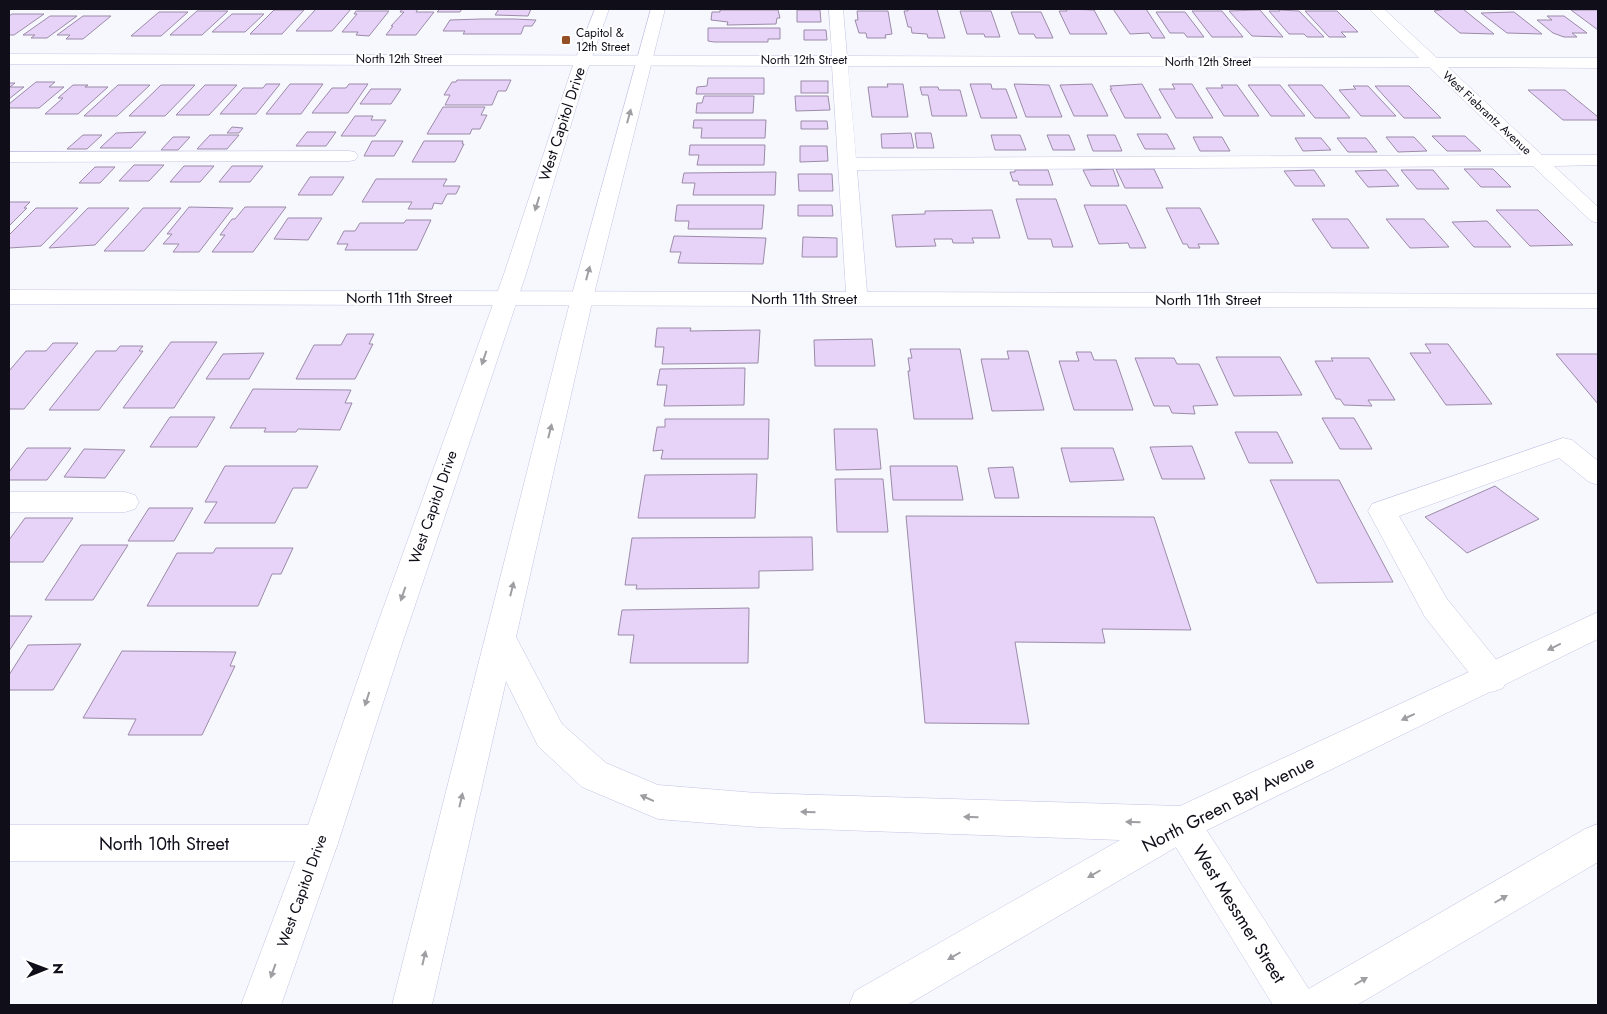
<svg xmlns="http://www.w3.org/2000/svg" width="1607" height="1014" font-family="Jost,sans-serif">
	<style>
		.building { fill: #e7d3f7; stroke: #9b8ba8 }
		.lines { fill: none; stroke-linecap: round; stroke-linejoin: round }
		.minor-casing { stroke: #c3c3e4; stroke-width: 1 }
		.major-casing { stroke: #c3c3e4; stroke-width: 1 }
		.minor { fill: #fff; fill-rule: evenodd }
		.major { fill: #fff; fill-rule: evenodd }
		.oneway { fill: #9f9fa3 }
		.poi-dot { fill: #955026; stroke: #fff; stroke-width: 2 }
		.labels { text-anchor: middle; stroke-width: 4; stroke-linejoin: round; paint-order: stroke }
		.far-poi-label { font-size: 12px; fill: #0f0e19; stroke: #fff; text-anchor: start }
		.far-street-label { font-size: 12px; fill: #0f0e19; stroke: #fff }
		.street-label { font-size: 15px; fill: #0f0e19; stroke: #fff }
		.near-street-label { font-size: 18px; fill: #0f0e19; stroke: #fff }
	</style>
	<rect width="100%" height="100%" fill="#f7f7fe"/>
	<g class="building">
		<polygon points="316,9 351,9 332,31 296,31"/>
		<polygon points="402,9 418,9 416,12 434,12 416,35 386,35 393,26 391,26 404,12 400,12"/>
		<polygon points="440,9 462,9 460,12 437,12"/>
		<polygon points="499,9 531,9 528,16 495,15"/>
		<polygon points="908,9 937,9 945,38 928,38 927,34 912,33 911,27 908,27 904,11 908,11"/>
		<polygon points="1066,9 1094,10 1107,34 1070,34 1059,11 1067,11"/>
		<polygon points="1113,9 1146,9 1165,38 1152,38 1149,33 1130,34"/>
		<polygon points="1446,9 1463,9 1494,34 1460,33 1434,11"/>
		<polygon points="274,10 304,10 282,34 250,34"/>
		<polygon points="720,10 778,10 780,18 777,18 776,24 727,25 728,22 711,20 712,12 720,12"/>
		<polygon points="797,10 820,10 821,22 797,22"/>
		<polygon points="1260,10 1283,37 1252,36 1229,11"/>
		<polygon points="1279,10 1299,11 1324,37 1307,37 1304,34 1289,34 1269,11 1280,11"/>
		<polygon points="1571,10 1598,10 1598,30"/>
		<polygon points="197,11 228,11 202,35 170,35"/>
		<polygon points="356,11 389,11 369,36 356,35 358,32 342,32 357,14 354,14"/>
		<polygon points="857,11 888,11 892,34 885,35 886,38 867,38 866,33 859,33 855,20 858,20"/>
		<polygon points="960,11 991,11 1000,37 985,37 984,34 967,34"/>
		<polygon points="1192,11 1222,11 1243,37 1212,37"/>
		<polygon points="1305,11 1337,11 1358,32 1341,32 1346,37 1329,37"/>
		<polygon points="159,12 188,12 161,36 131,36"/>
		<polygon points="1011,12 1041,12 1053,38 1036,38 1034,34 1019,34"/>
		<polygon points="1156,12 1185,12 1204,37 1187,37 1184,33 1170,33"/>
		<polygon points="1514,12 1542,34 1507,33 1481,13"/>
		<polygon points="12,14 44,14 14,35 9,35 9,16"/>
		<polygon points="232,14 264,14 245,32 212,32"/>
		<polygon points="50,16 77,16 47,38 31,38 35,35 23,35"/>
		<polygon points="83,16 111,16 83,39 66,39 70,35 57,35"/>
		<polygon points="1547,16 1564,16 1587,33 1572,33 1577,37 1564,37 1553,33 1537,20 1552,20"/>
		<polygon points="481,19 514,19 536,20 532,26 524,26 521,34 463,34 465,31 443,31 450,20"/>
		<polygon points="708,28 780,28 780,39 768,39 768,42 714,42 708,41"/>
		<polygon points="804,30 826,30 827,40 804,40"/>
		<polygon points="708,78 764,78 764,94 696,94 697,87 707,86"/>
		<polygon points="457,80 511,80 506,91 498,91 492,105 445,105 450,95 444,95 452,82 456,82"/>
		<rect x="801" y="81" width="27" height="12"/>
		<polygon points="36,82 55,82 49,87 64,87 39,108 9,108 9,104"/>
		<polygon points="9,83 15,83 10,87 24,87 9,99"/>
		<polygon points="266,84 280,84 256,114 220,114 243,88 263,88"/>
		<polygon points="290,84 323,84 301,114 266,114"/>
		<polygon points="349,84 368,84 348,113 312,113 332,88 346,88"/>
		<polygon points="887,84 903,84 908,117 872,117 868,87 888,87"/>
		<polygon points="970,84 991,84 992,89 1006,89 1017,118 981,118"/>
		<polygon points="1014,84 1049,85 1062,117 1026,117"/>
		<polygon points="1092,84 1108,116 1074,116 1060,85"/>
		<polygon points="1142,84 1161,118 1125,118 1110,89 1112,89 1110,86"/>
		<polygon points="1172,84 1192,84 1213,118 1176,118 1159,89 1175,89"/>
		<polygon points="73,85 88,85 85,87 108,87 78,114 45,114 63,98 58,98"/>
		<polygon points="118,85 150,85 117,116 84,116"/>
		<polygon points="161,85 195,85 165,116 129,116"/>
		<polygon points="205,85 237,85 209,115 176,115"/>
		<polygon points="1221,85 1237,85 1259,116 1224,116 1206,88 1223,88"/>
		<polygon points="1248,85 1280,85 1305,116 1271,116"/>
		<polygon points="1288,85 1322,85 1350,118 1315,118"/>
		<polygon points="1353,86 1368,86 1396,116 1361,116 1339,90 1356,89"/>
		<polygon points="1375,86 1409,86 1441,118 1404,118"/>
		<polygon points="920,87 938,87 939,90 960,90 967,116 932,116 928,95 922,95"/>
		<polygon points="371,89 401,89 391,104 360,104"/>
		<polygon points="1528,90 1565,90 1598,117 1598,120 1563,120"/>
		<polygon points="704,96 754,96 753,113 696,113 697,103 702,103"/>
		<polygon points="795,96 828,96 830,110 796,111"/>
		<polygon points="443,107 485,107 481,115 487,115 480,129 472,129 470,134 427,134"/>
		<polygon points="355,116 373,116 371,120 386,120 375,136 341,136"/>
		<polygon points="694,120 766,120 765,138 701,138 702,128 693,128"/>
		<polygon points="801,121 827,121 828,129 801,129"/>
		<polygon points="232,127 243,128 239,133 227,133"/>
		<polygon points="146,132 131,148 100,148 116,133"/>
		<polygon points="307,132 336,132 326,146 296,146"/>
		<polygon points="911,133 914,148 882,148 881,134"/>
		<polygon points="915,133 931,133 934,148 917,148"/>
		<polygon points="1137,134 1167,134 1175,149 1145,149"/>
		<polygon points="83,135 102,135 87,149 67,149"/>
		<polygon points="210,135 239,135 227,149 197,149"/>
		<polygon points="991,135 1020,135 1026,150 995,150"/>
		<polygon points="1047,135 1069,135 1075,150 1053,150"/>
		<polygon points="1087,135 1115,135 1122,151 1093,151"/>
		<polygon points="1432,136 1465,136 1481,151 1447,151"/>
		<polygon points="173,137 190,137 178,150 161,150"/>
		<polygon points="1193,137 1222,137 1230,151 1200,151"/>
		<polygon points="1386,137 1414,137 1427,151 1398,152"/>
		<polygon points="1295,138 1321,138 1331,150 1303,151"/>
		<polygon points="1337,138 1366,138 1377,152 1348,152"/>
		<polygon points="372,141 403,141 394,156 364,156"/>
		<polygon points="424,141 463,141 462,144 464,144 455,162 412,162"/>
		<polygon points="690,145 765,145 764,165 697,165 699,155 689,155"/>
		<polygon points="800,146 827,146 828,161 800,162"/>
		<polygon points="134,165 164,165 149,181 119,181"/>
		<polygon points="184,166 214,166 200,182 170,182"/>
		<polygon points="232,166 263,166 250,182 219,182"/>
		<polygon points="95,167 115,167 100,183 79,183"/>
		<polygon points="1113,169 1119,186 1091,186 1083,170"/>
		<polygon points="1116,169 1154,169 1163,188 1125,188"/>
		<polygon points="1464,169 1493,169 1511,187 1481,187"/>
		<polygon points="1015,170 1048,170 1053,185 1019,185 1018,181 1013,181 1010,172 1015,172"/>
		<polygon points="1314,170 1325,186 1295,186 1284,171"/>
		<polygon points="1386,170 1399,186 1368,187 1355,171"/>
		<polygon points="1401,170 1433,170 1449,189 1417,189"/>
		<polygon points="776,172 775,195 693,195 695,183 682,183 684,173"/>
		<polygon points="798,174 832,174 833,191 799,191"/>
		<polygon points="310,177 344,177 332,195 298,195"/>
		<polygon points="376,179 447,179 443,186 460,186 456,194 447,194 442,204 434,203 432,209 408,209 412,202 362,202"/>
		<polygon points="1016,199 1056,199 1073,247 1053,247 1051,239 1028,239"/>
		<polygon points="9,202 30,202 24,208 27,208 9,226"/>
		<polygon points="677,205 764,205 762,229 688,229 689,221 675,221"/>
		<polygon points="798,205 832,205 833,216 798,216"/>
		<polygon points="1084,205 1126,205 1146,248 1130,248 1128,243 1099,244"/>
		<polygon points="189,207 233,208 199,252 173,252 179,244 163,244 172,234 167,234"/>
		<polygon points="245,207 286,207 253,252 212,252 225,235 220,235 232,219 235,219"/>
		<polygon points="36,208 78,208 41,246 9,248 9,235"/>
		<polygon points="88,208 129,208 95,245 49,248"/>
		<polygon points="143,208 181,208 144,251 104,251"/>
		<polygon points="1166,208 1200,208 1219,244 1198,244 1200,248 1189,248 1187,244 1183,244"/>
		<polygon points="992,210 1000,238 972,238 974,243 953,243 952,239 934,239 936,246 896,247 892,215 925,214 925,211"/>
		<polygon points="1496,210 1538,210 1573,245 1530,246"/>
		<polygon points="288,218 322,218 308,240 274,239"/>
		<polygon points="1312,219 1348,219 1369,248 1332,248"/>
		<polygon points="1386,219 1424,219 1449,247 1410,248"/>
		<polygon points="406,220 431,220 417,250 345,250 348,244 337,244 344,231 355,231 360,223 404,223"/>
		<polygon points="1487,221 1511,247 1474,247 1452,222"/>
		<polygon points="674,236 766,238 763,264 678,263 681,252 670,252"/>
		<polygon points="803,237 837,238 837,257 802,257"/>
		<polygon points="657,328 691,328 690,331 760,330 758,363 662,364 664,347 655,347"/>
		<polygon points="347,334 374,334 369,344 373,344 355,379 296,379 314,345 341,345"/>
		<polygon points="872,339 875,366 815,366 814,340"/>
		<polygon points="171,342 217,342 174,408 123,408"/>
		<polygon points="53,343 78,343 24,409 9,409 9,371 26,351 46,351"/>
		<polygon points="1425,344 1448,344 1492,404 1446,405 1410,353 1431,353"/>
		<polygon points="120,346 143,346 139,351 143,351 99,410 49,410 96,351 116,351"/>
		<polygon points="910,349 960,349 973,419 914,419 908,371 910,371 908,358 912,358"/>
		<polygon points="1007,351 1028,351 1044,410 992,411 981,359 1009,359"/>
		<polygon points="1076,352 1091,352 1094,360 1116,360 1133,410 1074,410 1059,361 1079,361"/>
		<polygon points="264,353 249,379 206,379 223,354"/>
		<polygon points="1556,354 1598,354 1598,404"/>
		<polygon points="1216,357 1280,357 1302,395 1234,396"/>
		<polygon points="1135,358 1174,358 1177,364 1199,364 1218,405 1193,406 1195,414 1172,413 1169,406 1154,406"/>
		<polygon points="1331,358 1369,358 1395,400 1368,400 1372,406 1344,405 1340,399 1336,399 1315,361 1333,361"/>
		<polygon points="745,368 744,405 664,406 667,385 657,385 660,369"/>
		<polygon points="253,389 351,390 345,403 352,403 340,430 298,429 296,432 264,432 266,428 230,428"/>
		<polygon points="170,417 215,417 197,447 150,447"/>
		<polygon points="1322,418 1354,418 1372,449 1340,449"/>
		<polygon points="665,419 769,419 768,459 661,459 663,450 653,451 657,427 665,427"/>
		<polygon points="834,429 877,429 881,469 836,470"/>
		<polygon points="1235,432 1277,432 1293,463 1249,463"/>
		<polygon points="1192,446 1205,479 1162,479 1150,447"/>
		<polygon points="27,448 71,448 47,480 9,480 9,472"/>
		<polygon points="1061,448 1113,448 1124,480 1070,482"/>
		<polygon points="84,449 125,450 105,478 64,477"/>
		<polygon points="225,466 318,466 307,488 293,488 275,523 204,523 217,502 205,502"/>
		<polygon points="890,466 957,466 963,500 893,500"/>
		<polygon points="1013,467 1019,498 995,498 988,468"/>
		<polygon points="757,474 755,518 638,518 645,475"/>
		<polygon points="835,479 883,479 888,532 837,532"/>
		<polygon points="1270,480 1339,480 1393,582 1317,583"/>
		<polygon points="1495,486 1539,519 1467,553 1425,517"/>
		<polygon points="149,508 193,508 174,541 128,541"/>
		<polygon points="906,516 1154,517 1191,630 1102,629 1105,643 1015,642 1029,724 925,723"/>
		<polygon points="25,518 73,518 43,562 9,562 9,540"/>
		<polygon points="812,537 813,570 759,571 759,588 636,589 637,585 625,585 632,538"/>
		<polygon points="81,545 128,545 93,600 45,600"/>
		<polygon points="216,548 293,548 281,574 272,574 258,606 147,606 177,553 213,553"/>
		<polygon points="749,608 748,663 630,663 634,635 618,635 622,610"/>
		<polygon points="9,616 32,616 9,651"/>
		<polygon points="81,644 53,690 9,690 9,675 28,645"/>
		<polygon points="122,651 236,652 230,666 235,666 202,735 128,735 136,719 83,718"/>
	</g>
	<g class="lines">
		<g class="minor-casing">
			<g id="minor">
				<path d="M829 9H843L847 56 1419 58 1369 9H1384L1437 58H1598V68L1448 67 1542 155H1598V165L1554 166 1598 207V223L1591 221 1533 166 857 170 867 292 1598 294V308L9 304V290L846 292 832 66 9 64V54L832 56ZM848 66 1429 67 1521 155 856 158Z"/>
				<polygon points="349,151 355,152 358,156 355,160 349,161 9,162 9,152"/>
				<polygon points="1563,438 1572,440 1598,461 1598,485 1589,482 1559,458 1399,516 1447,599 1503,668 1508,678 1503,688 1492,692 1481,688 1425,617 1368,511 1372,504"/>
				<polygon points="9,492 125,492 135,495 139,502 135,509 125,512 9,512"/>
				<polygon points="1182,806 1195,812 1310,991 1316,1005 1273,1005 1169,836 1164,824 1169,812"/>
				<polygon points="9,825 320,825 333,830 338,843 333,856 320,861 9,861"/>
			</g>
		</g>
		<g class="major-casing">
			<g id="major">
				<polygon points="595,9 609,9 587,71 527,271 399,653 338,843 281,1005 241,1005 302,843 367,653 505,271 571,71"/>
				<polygon points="651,9 665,9 593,298 516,637 562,724 606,763 658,785 757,793 1180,806 1598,612 1598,639 1195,836 907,1005 849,1005 855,991 1120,840 757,827 658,819 582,787 538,746 506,681 432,1005 392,1005 571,298"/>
				<polygon points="1598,824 1598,862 1357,1005 1299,1005 1305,991 1585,829"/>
			</g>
		</g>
		<use href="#minor" class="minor"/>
		<use href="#major" class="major"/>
	</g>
	<defs><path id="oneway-solid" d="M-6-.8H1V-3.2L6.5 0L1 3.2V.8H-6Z" transform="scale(1.25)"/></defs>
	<g class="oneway">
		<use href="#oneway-solid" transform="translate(629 116) rotate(-75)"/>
		<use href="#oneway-solid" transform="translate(537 204) rotate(107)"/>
		<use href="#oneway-solid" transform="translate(588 273) rotate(-75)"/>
		<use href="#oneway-solid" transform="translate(484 358) rotate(109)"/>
		<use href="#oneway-solid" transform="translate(550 431) rotate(-76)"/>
		<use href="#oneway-solid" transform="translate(512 589) rotate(-76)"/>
		<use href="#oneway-solid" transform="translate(403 594) rotate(109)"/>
		<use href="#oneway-solid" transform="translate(1554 647) rotate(154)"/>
		<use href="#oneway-solid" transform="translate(367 699) rotate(108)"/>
		<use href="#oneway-solid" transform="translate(1408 717) rotate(155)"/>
		<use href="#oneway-solid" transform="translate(647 798) rotate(-156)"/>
		<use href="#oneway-solid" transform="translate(461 800) rotate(-77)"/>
		<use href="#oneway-solid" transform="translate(808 812) rotate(-178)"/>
		<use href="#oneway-solid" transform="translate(971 817) rotate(-178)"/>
		<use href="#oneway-solid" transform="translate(1133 822) rotate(-178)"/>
		<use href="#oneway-solid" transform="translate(1094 874) rotate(150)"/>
		<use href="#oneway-solid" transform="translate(1501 899) rotate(-30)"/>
		<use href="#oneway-solid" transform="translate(954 956) rotate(150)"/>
		<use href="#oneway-solid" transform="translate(424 958) rotate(-77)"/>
		<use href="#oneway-solid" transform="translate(273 971) rotate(110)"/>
		<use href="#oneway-solid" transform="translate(1361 981) rotate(-30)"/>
	</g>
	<rect class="poi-dot" x="561" y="35" width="10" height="10" rx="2.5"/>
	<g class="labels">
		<g class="far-poi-label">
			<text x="576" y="37">Capitol &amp;<tspan x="576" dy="14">12th Street</tspan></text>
		</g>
		<g class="far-street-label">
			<text x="399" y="63">North 12th Street</text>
			<text x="804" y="64">North 12th Street</text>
			<text x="1208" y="66">North 12th Street</text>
			<text transform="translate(1487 113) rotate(43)" y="4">West Fiebrantz Avenue</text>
		</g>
		<g class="street-label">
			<text transform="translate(562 124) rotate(-72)" y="5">West Capitol Drive</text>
			<text x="399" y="303">North 11th Street</text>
			<text x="804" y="304">North 11th Street</text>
			<text x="1208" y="305">North 11th Street</text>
			<text transform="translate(433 507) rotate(-71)" y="5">West Capitol Drive</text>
			<text transform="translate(302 891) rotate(-70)" y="5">West Capitol Drive</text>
		</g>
		<g class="near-street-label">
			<text transform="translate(1228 804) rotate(-27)" y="6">North Green Bay Avenue</text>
			<text x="164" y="850">North 10th Street</text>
			<text transform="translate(1239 914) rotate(58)" y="6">West Messmer Street</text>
		</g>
	</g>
	<rect width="1607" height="1014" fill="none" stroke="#0f0e19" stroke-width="20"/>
	<g transform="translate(45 969) rotate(89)" stroke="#ffffff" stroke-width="4" paint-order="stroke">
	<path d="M0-4L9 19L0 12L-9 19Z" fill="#0f0e19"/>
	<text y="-8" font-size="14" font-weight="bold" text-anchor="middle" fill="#0f0e19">N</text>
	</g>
</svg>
